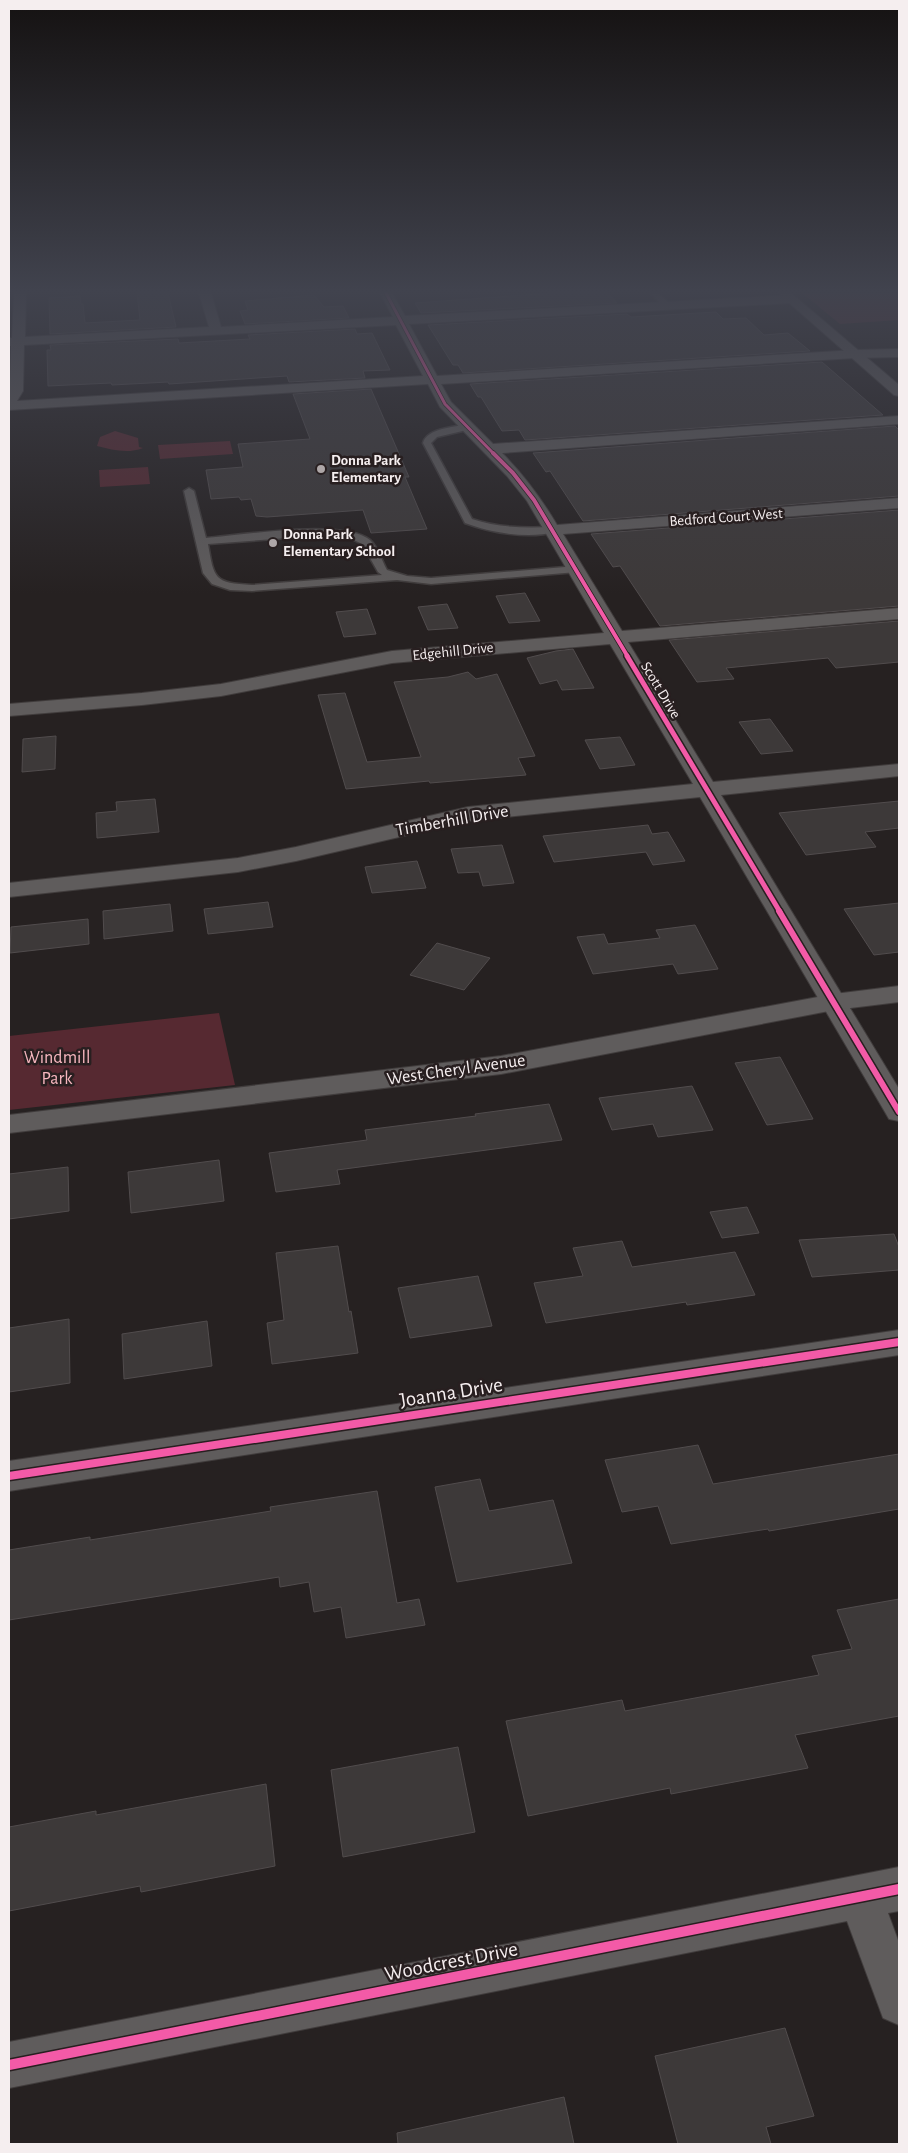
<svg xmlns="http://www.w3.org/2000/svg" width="908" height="2153" font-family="'Alegreya Sans',sans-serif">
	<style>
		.green { fill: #562931 }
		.building { fill: #3d3939; stroke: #514c4d }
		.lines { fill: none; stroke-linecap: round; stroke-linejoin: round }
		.lane-casing { stroke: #403c3c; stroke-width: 3 }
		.street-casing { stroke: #403c3c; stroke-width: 2 }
		.secondary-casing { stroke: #403c3c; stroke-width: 2 }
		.lane { fill: #5f5c5c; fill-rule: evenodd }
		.street { fill: #5f5c5c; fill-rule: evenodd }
		.secondary { fill: #5f5c5c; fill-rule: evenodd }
		.cycleway-far5-casing { stroke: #281f20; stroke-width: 4.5 }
		.cycleway-far4-casing { stroke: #281f20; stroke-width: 5.5 }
		.cycleway-far3-casing { stroke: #281f20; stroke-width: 8 }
		.cycleway-far2-casing { stroke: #281f20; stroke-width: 9 }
		.cycleway-far1-casing { stroke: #281f20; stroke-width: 11 }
		.cycleway-casing { stroke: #281f20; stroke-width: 13 }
		.cycleway-far5 { stroke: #f35aa7; stroke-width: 3 }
		.cycleway-far4 { stroke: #f35aa7; stroke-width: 4 }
		.cycleway-far3 { stroke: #f35aa7; stroke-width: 5 }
		.cycleway-far2 { stroke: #f35aa7; stroke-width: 6 }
		.cycleway-far1 { stroke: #f35aa7; stroke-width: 8 }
		.cycleway { stroke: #f35aa7; stroke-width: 10 }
		.poi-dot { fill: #ada6a7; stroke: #281f20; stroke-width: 2 }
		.labels { text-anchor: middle; stroke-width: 5; stroke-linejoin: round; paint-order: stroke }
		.far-poi-label { font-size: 15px; font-weight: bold; fill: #f5eeef; stroke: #281f20; text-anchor: start }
		.far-street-label { font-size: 15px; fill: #f5eeef; stroke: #281f20 }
		.street-label { font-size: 18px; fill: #f5eeef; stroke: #281f20 }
		.park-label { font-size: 18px; fill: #f6b6be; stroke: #281f20 }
		.near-street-label { font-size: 21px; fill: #f5eeef; stroke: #281f20 }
	</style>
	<rect width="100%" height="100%" fill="#262121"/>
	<g class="green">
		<polygon points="802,293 899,293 899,320 840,324"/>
		<path d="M115 431 138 438 139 447 143 448C128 454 112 450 97 446L100 437Z"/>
		<polygon points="230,441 233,454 160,459 158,445"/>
		<polygon points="148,467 150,484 100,487 99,470"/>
		<polygon points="219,1013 235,1085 9,1110 9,1036"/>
	</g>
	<g class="building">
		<polygon points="137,293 168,293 176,327 50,334 49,298 80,296 81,304 83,304 85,323 140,320"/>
		<polygon points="552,293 608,293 617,303 421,313 415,303"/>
		<polygon points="314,295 324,307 343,306 349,318 245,324 240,311 248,310 245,301"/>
		<polygon points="716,312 723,319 746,318 764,335 788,333 810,351 463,373 458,365 453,365 428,325 627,314 631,317"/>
		<polygon points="355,329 357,334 372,333 390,370 363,371 365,378 289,382 287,376 169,384 168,382 112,385 111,383 48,386 47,350 51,350 50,345 178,339 179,343 250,339 248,335"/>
		<polygon points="822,362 883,415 525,440 519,430 502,431 481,397 478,397 470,384"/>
		<polygon points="371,389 409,477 405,477 427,529 371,533 363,510 267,517 256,516 251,499 241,500 239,497 211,499 206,470 243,467 238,444 310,439 293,394"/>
		<polygon points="895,426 899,430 899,496 583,521 550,471 546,472 533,453"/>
		<polygon points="899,510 899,606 660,626 620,566 613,567 591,534"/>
		<polygon points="525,593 540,621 509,623 496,596"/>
		<polygon points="447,604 458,628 428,630 418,607"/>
		<polygon points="367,609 376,634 344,637 336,612"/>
		<polygon points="899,621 899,662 836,668 828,658 726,668 734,679 697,682 669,640"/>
		<polygon points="573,649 594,688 562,690 557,680 540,684 527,658 556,651"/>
		<polygon points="468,672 476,679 497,674 535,756 518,758 526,775 430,783 429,781 346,789 318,695 345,693 367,762 421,757 394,682 448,677"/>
		<polygon points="770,719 793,751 761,754 739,722"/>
		<polygon points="56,736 55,769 22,772 23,739"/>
		<polygon points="620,737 635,765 600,769 585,740"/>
		<polygon points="155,799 159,832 97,838 96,813 117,811 116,802"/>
		<polygon points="899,801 899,828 865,832 876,847 806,855 779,813"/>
		<polygon points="648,825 652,834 668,832 685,861 653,865 646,852 554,862 543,836"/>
		<polygon points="502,845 514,883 483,886 479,872 458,873 451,849"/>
		<polygon points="417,861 426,888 372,893 365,867"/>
		<polygon points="268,902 273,927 208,934 204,909"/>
		<polygon points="899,903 899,952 874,955 844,909"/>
		<polygon points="170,904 173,931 104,939 103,911"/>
		<polygon points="88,919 89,944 10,953 11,927"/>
		<polygon points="695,925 718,969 678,974 673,964 593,974 577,937 604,934 608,944 660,938 656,930"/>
		<polygon points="437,943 490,958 464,990 410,975"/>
		<polygon points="780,1057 813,1119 767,1125 735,1063"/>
		<polygon points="692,1086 713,1130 658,1137 653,1124 612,1130 599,1098"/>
		<polygon points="549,1104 562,1140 337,1170 340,1184 276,1192 269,1153 367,1140 365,1130 476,1116 475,1114"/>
		<polygon points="219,1160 224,1201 131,1213 128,1172"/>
		<polygon points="68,1167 69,1211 9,1219 9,1174"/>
		<polygon points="747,1207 759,1233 722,1238 710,1212"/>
		<polygon points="894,1234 899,1247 899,1270 812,1277 799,1240"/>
		<polygon points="622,1241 632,1267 735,1252 755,1295 687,1305 686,1302 546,1323 534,1283 583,1276 573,1248"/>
		<polygon points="338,1246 349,1312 351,1311 358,1353 272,1364 267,1323 284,1320 276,1253"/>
		<polygon points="478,1276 492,1326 410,1338 398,1288"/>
		<polygon points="69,1319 70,1383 9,1392 9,1328"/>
		<polygon points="207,1321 212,1366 124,1379 122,1334"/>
		<polygon points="698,1445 713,1484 899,1454 899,1509 769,1531 768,1529 671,1544 658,1506 622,1512 605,1460"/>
		<polygon points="480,1479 489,1511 553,1500 572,1563 457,1582 435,1487"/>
		<polygon points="377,1491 397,1603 419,1599 425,1625 346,1638 341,1607 314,1612 309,1582 280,1587 279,1577 9,1620 9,1550 90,1537 90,1540 271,1511 270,1507"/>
		<polygon points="899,1599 899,1716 795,1735 808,1768 671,1794 670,1788 528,1816 506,1721 622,1700 625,1711 819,1675 812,1656 852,1649 837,1610"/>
		<polygon points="458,1747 475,1832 343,1857 331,1770"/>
		<polygon points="266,1784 275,1866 141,1892 140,1886 9,1911 9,1827 96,1811 96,1815"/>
		<polygon points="785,2028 814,2116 766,2127 771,2144 678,2144 655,2056"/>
		<polygon points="564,2097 574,2144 398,2144 397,2133"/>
	</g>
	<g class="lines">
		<g class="lane-casing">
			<g id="lane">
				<polygon points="651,293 658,293 670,304 670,308 664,308"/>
				<path d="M468 424 471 425V429L437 437 431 443 472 519C498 528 525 528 552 527L557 530 556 532C527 539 492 533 465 523L423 443C427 428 455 427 468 424Z"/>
				<path d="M189 488 194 491 206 538C241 535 344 519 370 540 378 547 382 561 387 570L407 576 431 578 577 566 582 569 577 572 431 584 397 580 252 591 230 590 212 584 203 573 184 491ZM314 536 352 539 362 544 378 572 382 575 252 585C214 583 214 579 208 544Z"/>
			</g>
		</g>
		<g class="street-casing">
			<g id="street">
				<path d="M14 293H26L25 337 209 327 199 293H211L221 327 393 317 380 293H392L405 316 792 295 798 299 792 303 409 324 437 376 855 350 899 349V357L855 358 441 384 451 402 493 444 899 416V424L502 453C524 475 541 498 557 525L899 498V508L563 534 622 631 899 608V619L628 642 713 782 899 764V776L721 795 899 1089V1121L889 1119 885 1112 700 797 468 821 296 861 238 872 9 897V883L238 858 296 847 468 807 693 784 610 644 392 663 221 696 142 705 9 716V704L142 693 221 684 392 651 604 633 527 501 507 476 440 407 428 384 9 410 11 346H9V338H12ZM396 325 423 376 17 401 23 391 24 345Z"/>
				<polygon points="899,1330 899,1355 9,1491 9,1461"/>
				<polygon points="899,1867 899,1911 888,1913 899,1943 899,2025 883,2018 847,1921 9,2088 9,2042"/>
			</g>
		</g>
		<g class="secondary-casing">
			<g id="secondary">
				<polygon points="778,293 791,293 899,385 899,396 894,395"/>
				<polygon points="899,986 899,1002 834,1010 501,1074 9,1133 9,1115 501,1056 834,994"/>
			</g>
		</g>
		<use href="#lane" class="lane"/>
		<use href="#street" class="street"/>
		<use href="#secondary" class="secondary"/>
		<g class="cycleway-far5-casing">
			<polyline id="cycleway-far5" points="386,293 445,404 494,454"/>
		</g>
		<g class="cycleway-far4-casing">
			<polyline id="cycleway-far4" points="493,453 513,473 534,500 628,657"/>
		</g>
		<g class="cycleway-far3-casing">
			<polyline id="cycleway-far3" points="627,656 780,912"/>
		</g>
		<g class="cycleway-far2-casing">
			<polyline id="cycleway-far2" points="779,911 899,1112"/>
		</g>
		<g class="cycleway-far1-casing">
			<polyline id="cycleway-far1" points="9,1476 899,1342"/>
		</g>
		<g class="cycleway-casing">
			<polyline id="cycleway" points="9,2065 899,1889"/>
		</g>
		<use href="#cycleway-far5" class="cycleway-far5"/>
		<use href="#cycleway-far4" class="cycleway-far4"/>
		<use href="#cycleway-far3" class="cycleway-far3"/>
		<use href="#cycleway-far2" class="cycleway-far2"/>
		<use href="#cycleway-far1" class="cycleway-far1"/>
		<use href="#cycleway" class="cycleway"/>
	</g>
	<linearGradient id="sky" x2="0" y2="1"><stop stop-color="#151212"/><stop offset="0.49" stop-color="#41434e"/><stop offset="1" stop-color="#41434e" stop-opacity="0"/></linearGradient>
	<rect width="908" height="594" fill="url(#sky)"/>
	<g class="poi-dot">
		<circle cx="321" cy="469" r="5"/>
		<circle cx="273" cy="543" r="5"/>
	</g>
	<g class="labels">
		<g class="far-poi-label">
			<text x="331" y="465">Donna Park<tspan x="331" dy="17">Elementary</tspan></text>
			<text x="283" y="539">Donna Park<tspan x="283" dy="17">Elementary School</tspan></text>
		</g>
		<g class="far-street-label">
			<text transform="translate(726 517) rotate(-4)" y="5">Bedford Court West</text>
			<text transform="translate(453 651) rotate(-6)" y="5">Edgehill Drive</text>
			<text transform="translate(661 690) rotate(59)" y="5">Scott Drive</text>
		</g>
		<g class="street-label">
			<text transform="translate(452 820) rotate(-10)" y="6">Timberhill Drive</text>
			<text transform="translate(456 1069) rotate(-8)" y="6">West Cheryl Avenue</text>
		</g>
		<g class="park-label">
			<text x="57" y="1063">Windmill<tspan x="57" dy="21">Park</tspan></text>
		</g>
		<g class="near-street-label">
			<text transform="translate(451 1392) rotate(-9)" y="7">Joanna Drive</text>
			<text transform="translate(451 1961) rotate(-11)" y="7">Woodcrest Drive</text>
		</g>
	</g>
	<rect width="908" height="2153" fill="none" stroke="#f5eeef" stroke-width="20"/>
</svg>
